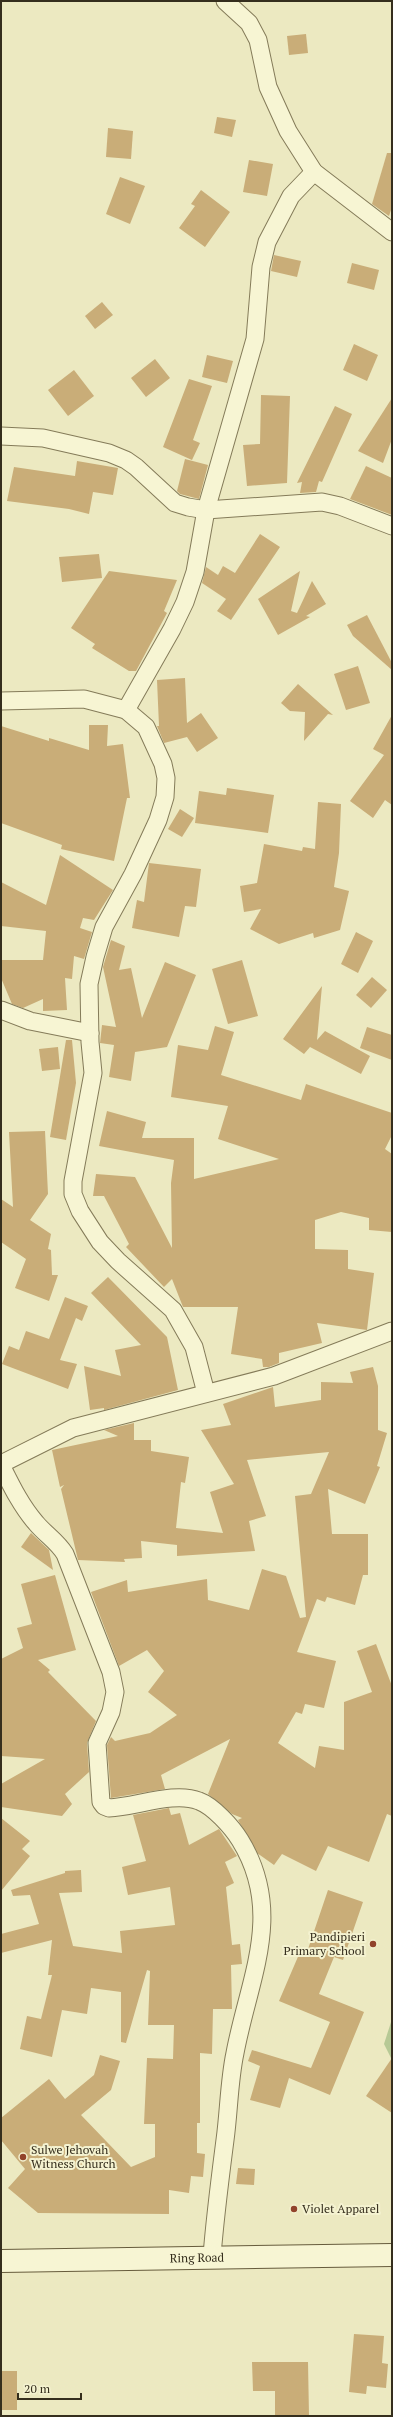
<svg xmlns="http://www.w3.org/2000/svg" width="393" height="2417" font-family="'PT Serif',serif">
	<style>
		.green { fill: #b7c995 }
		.building { fill: #c9ad78 }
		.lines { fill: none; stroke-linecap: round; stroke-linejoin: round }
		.minor-casing { stroke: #847b59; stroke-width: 19 }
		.secondary-casing { stroke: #665b3c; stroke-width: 24 }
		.minor { stroke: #f7f5d3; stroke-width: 17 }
		.secondary { stroke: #f7f5d3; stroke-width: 22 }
		.poi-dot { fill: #91432b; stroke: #f4f2d0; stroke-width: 1.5 }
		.labels { text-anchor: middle; stroke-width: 4; stroke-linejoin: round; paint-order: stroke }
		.poi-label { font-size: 12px; fill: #352e1d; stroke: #f4f2d0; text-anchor: start }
		.street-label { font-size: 12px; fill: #352e1d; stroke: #f4f2d0 }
	</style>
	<rect width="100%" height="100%" fill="#ece9c1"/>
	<polygon class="green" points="392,2019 392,2060 384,2044"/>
	<g class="building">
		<polygon points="306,34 308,53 289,55 287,36"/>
		<polygon points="217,117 236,120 232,137 214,133"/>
		<polygon points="108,128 133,131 131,159 106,157"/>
		<polygon points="387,153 392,153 392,207 389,216 372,204"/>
		<polygon points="249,160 273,164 267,196 243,192"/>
		<polygon points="120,177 145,186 130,224 106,214"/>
		<polygon points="201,190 230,212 205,247 179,228 195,206 191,204"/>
		<polygon points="274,255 301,261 297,277 271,271"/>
		<polygon points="352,263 379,270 374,290 347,283"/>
		<polygon points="102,302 113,315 95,329 85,316"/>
		<polygon points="354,344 378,355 367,381 343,370"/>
		<polygon points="207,355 233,361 227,383 202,377"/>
		<polygon points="155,359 170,378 146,397 131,378"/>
		<polygon points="74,370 94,396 68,416 48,390"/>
		<polygon points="189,379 212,386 193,440 200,443 192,460 163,447"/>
		<polygon points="261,395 290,396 287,483 247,486 243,445 260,444"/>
		<polygon points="392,398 392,439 383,463 358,451"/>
		<polygon points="335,406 352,414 322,482 319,481 316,492 300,493 302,482 297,483"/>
		<polygon points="185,459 208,465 199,499 180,494 177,491"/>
		<polygon points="77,461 118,468 113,495 93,492 89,514 69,509 7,501 14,467 75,476"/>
		<polygon points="366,466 392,478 392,515 350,499"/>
		<polygon points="260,534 280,547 231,620 217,611 226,599 202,583 206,567 218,575 223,566 235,573"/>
		<polygon points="99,554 102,578 62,582 59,557"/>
		<polygon points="109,571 177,580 164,611 167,613 136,671 129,671 92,648 95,644 71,628"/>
		<polygon points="300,571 291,611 297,613 312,581 326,604 306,616 310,617 278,635 258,599"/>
		<polygon points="367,615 392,663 392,670 353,636 347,625"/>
		<polygon points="358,666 370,703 346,710 334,674"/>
		<polygon points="185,678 187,723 201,713 218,738 197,752 187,737 164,743 157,726 159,726 157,680"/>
		<polygon points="298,684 333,715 328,714 304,741 305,712 290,711 281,703"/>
		<polygon points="392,715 392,805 385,800 373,818 350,801 384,755 373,749"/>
		<polygon points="89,725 108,725 107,746 123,744 130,798 127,798 114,861 61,849 62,845 1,823 1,726 49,741 49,738 89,750"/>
		<polygon points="227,788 274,795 268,833 195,823 199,791 226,795"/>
		<polygon points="318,802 341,804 339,853 334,887 349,891 340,930 314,938 313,933 279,944 250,929 261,909 244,912 240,886 257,883 264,844 302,851 303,847 315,849"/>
		<polygon points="180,809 194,818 182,837 168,829"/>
		<polygon points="60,855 113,890 94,920 83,918 80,928 92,932 84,959 74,956 72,979 65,978 67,1010 43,1011 43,999 23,1008 12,1004 1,978 1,960 43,960 46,931 1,926 1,882 46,905"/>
		<polygon points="149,863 201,869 196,907 185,906 179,937 132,928 137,900 144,902"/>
		<polygon points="356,932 373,941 358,973 341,964"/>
		<polygon points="111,940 125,946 119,970 131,968 142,1018 165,962 196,975 167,1047 135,1052 131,1081 109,1077 114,1045 100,1043 102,1025 116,1027 103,967"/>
		<polygon points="242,960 258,1016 228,1024 212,969"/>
		<polygon points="372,977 387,990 371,1008 356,995"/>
		<polygon points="322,986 317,1040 325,1031 370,1056 361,1074 310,1047 304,1054 283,1039"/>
		<polygon points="215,1026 234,1032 221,1075 301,1100 306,1084 392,1113 392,1135 385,1149 392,1154 392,1232 369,1230 369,1218 341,1212 315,1220 315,1249 348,1250 348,1269 374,1273 367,1330 317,1323 322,1343 279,1353 279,1363 269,1367 263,1367 262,1359 231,1354 238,1307 183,1307 172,1279 164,1287 126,1247 129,1244 104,1196 93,1196 96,1174 135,1177 172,1248 171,1183 174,1160 99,1146 107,1111 146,1122 142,1138 194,1138 194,1179 279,1159 218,1139 228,1106 171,1097 178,1045 208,1050"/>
		<polygon points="367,1027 392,1035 392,1060 360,1048"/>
		<polygon points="66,1040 72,1040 76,1083 66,1140 50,1137"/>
		<polygon points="58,1047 60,1069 42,1071 39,1049"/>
		<polygon points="45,1131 48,1194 30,1220 51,1234 48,1249 51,1250 52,1275 58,1275 49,1301 15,1288 26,1259 1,1242 1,1199 13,1207 9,1132"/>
		<polygon points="108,1277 167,1337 178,1390 104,1410 104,1408 90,1410 84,1366 121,1376 115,1350 141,1345 91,1293"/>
		<polygon points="65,1297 88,1306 82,1321 76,1318 60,1360 77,1364 68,1389 2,1364 9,1346 19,1350 26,1331 49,1339"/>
		<polygon points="373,1367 378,1386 378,1430 387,1433 377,1466 380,1467 365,1504 328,1489 332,1534 368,1534 368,1575 363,1575 355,1605 327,1597 325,1602 317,1599 297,1652 336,1661 324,1708 305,1704 302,1714 296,1712 278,1743 315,1768 319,1746 344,1750 344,1702 372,1692 357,1651 376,1644 392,1686 392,1816 387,1814 369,1862 328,1846 316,1871 282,1854 274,1865 257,1853 238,1820 242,1818 232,1814 208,1794 230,1739 161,1775 165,1789 111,1798 107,1745 111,1737 115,1741 150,1733 177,1715 148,1692 164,1671 147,1650 119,1666 91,1592 127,1580 128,1592 207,1579 208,1600 249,1610 262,1569 286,1576 300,1618 306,1617 295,1496 311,1494 329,1452 247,1460 266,1516 249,1521 255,1551 177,1556 177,1545 141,1541 142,1558 124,1559 125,1562 78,1560 61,1489 64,1485 60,1487 52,1450 118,1436 104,1430 134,1423 134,1440 151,1440 151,1451 189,1457 185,1483 181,1482 176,1528 223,1533 210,1492 234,1484 201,1430 231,1425 223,1404 273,1387 275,1407 321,1400 321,1382 353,1383 350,1372"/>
		<polygon points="31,1533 49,1550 53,1570 21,1547"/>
		<polygon points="55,1575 76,1650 38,1660 50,1670 48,1672 96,1721 87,1743 89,1772 65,1794 72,1804 62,1816 1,1807 1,1784 45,1759 1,1756 1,1659 23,1648 17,1628 32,1624 21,1584"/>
		<polygon points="169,1808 171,1815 180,1813 189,1845 219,1829 237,1856 225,1862 234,1883 226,1887 232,1945 240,1944 242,1964 231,1965 232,2009 213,2009 212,2054 200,2053 200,2123 197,2123 197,2153 205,2154 203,2177 191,2176 189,2193 169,2190 169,2214 38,2213 8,2188 25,2169 1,2140 1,2118 49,2079 65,2099 94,2075 100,2055 120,2061 111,2090 81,2115 131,2167 155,2157 155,2124 144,2124 147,2058 173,2059 174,2025 148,2025 150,1971 147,1970 126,2043 121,2042 121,1992 91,1988 87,2014 62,2010 52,2057 20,2049 27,2016 41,2019 52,1975 48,1975 52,1940 1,1953 1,1934 39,1924 30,1895 13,1896 11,1890 65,1873 65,1871 81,1870 82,1892 59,1893 73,1946 122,1953 120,1931 175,1925 170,1887 128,1895 122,1867 146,1861 133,1815"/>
		<polygon points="1,1818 30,1841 22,1849 30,1856 1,1891"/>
		<polygon points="328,1890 363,1902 343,1960 334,1957 319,1994 364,2012 330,2095 289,2078 280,2108 250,2100 260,2066 248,2061 252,2050 311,2068 330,2022 279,2001 300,1952 306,1955"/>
		<polygon points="392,2058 392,2113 366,2096"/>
		<polygon points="238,2168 255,2169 254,2185 236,2184"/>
		<polygon points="354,2334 384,2336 382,2363 388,2364 386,2388 367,2386 366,2394 349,2392"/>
		<polygon points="252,2362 308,2362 309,2416 275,2416 275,2391 253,2391"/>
		<rect x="1" y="2371" width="16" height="39"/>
	</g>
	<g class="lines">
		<g class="minor-casing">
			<g id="minor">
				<polyline points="225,1 249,23 258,40 268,87 288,131 314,172 392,232"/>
				<polyline points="1,436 43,438 109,453 126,460 136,467 175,503 188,507 206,510 322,502 340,506 392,526"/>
				<polyline points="1,701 84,699 126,710 146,727 163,764 166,778 165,797 158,820 133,874 104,927 95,957 89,984 90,1042 93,1073 73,1181 73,1194 80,1211 100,1242 118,1261 173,1310 194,1347 206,1393"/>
				<polyline points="126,710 172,629 185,602 195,572 206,510 255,339 261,267 267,242 291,196 314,172"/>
				<polyline points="1,1010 30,1021 90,1033"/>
				<polyline points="1,1464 73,1428 274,1376 392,1331"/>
				<path d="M1 1465C11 1485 21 1506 36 1523 46 1535 57 1541 65 1554L111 1672 115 1692 111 1712 97 1743 101 1802 104 1806 109 1808C136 1807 174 1791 199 1801 213 1806 232 1827 240 1840 285 1913 249 1978 235 2053 229 2081 229 2111 225 2140 220 2179 215 2217 212 2256"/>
			</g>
		</g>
		<g class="secondary-casing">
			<g id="secondary">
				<path id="s1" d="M1 2261 392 2255"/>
			</g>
		</g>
		<use href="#minor" class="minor"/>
		<use href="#secondary" class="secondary"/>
	</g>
	<g class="poi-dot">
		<circle cx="373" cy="1944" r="4"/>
		<circle cx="23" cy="2157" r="4"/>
		<circle cx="294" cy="2209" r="4"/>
	</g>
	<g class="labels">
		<g class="poi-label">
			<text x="365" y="1941" text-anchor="end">Pandipieri<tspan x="365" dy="14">Primary School</tspan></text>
			<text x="31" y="2154">Sulwe Jehovah<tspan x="31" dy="14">Witness Church</tspan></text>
			<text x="302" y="2213">Violet Apparel</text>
		</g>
		<g class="street-label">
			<text dy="4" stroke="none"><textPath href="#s1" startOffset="196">Ring Road</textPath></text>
		</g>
	</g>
	<rect width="393" height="2417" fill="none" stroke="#352e1d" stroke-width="4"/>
	<path d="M18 2393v6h63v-6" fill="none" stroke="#352e1d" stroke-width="2"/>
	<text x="24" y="2393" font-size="12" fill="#352e1d" stroke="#f4f2d0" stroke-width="3" paint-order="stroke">20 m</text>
</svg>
